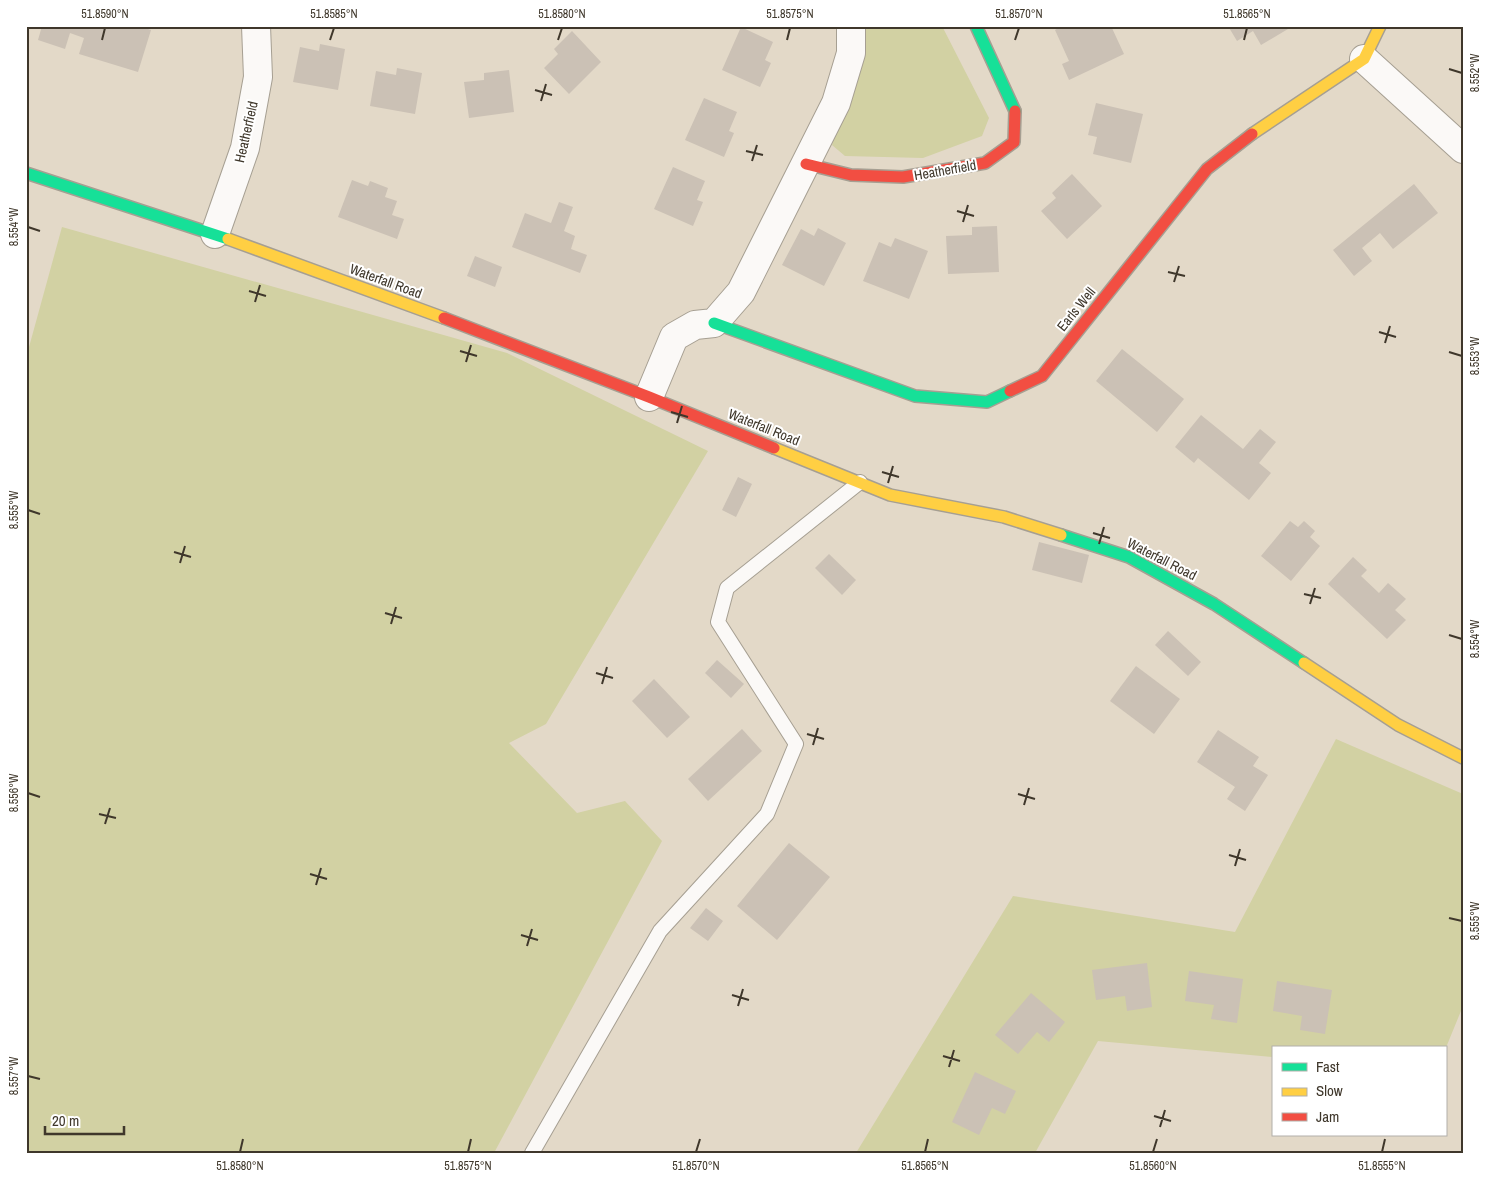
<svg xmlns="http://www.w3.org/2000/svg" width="1489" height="1179" font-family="'Archivo Narrow',sans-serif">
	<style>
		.green { fill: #d2d1a3 }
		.building { fill: #cbc1b5 }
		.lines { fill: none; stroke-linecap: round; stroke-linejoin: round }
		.lane-casing { stroke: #a69f92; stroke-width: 16 }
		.street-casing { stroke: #a69f92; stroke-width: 30 }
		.fast-casing { stroke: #a69f92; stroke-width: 14 }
		.slow-casing { stroke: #a69f92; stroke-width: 14 }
		.jam-casing { stroke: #a69f92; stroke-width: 14 }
		.lane { stroke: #fbf9f7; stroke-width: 14 }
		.street { stroke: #fbf9f7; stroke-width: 28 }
		.fast { stroke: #16e098; stroke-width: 11 }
		.slow { stroke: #ffcf43; stroke-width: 11 }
		.jam { stroke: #f24e42; stroke-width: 11 }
		.ticks { fill: none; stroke: #3f372b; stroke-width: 2 }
		.labels { text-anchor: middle; stroke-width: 4; stroke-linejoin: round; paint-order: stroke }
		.street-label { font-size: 14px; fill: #3f372b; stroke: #fff }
		.neatline { fill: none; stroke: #3f372b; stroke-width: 2 }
		.ticks-label { font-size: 12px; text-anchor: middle; fill: #3f372b }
	</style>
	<rect width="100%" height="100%" fill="#e3d9c8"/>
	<g class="green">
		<polygon points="855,26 942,26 989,118 982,136 923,158 845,156 832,145 855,61"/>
		<polygon points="62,227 507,353 708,451 546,724 509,743 577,813 625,801 662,841 494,1153 26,1153 26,358"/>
		<polygon points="1336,739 1463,794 1463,1006 1445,1050 1445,1048 1273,1048 1273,1057 1098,1041 1035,1153 856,1153 1013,896 1235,932"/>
	</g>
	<g class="building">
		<polygon points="42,26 139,26 151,30 138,72 79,54 84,38 70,33 65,49 38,40"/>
		<polygon points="1062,26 1111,26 1124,54 1069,80 1062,64 1069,61 1055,30"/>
		<polygon points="1228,26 1293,26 1261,45 1253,31 1237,41"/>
		<polygon points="741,27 773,42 765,60 771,63 760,87 722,70"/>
		<polygon points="572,31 601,62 569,94 544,68 558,54 554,49"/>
		<polygon points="320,44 345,49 338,90 293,82 300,47 319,51"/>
		<polygon points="397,68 422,73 415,114 370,106 376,71 396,75"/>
		<polygon points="509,70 514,112 469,118 464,82 484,80 484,73"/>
		<polygon points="704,98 737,112 729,131 734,133 724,157 685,140"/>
		<polygon points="1096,103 1143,114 1131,163 1093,154 1097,137 1088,135"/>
		<polygon points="673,167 705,181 697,200 703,202 693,226 654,209"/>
		<polygon points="1072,174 1102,206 1067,239 1041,211 1056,198 1052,193"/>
		<polygon points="352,180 368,186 370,181 388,188 385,197 397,201 392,215 404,219 397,239 338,217"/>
		<polygon points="1414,184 1438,213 1393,249 1380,233 1362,248 1372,261 1354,276 1333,250"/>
		<polygon points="559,202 573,207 564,231 575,236 571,249 587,255 580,273 512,247 525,213 551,223"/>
		<polygon points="997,226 999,272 948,274 946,236 972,235 972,227"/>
		<polygon points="818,228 846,243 824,286 782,265 801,229 814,236"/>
		<polygon points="895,238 928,251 909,299 863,281 879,242 891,247"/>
		<polygon points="475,256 502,267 495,287 467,276"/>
		<polygon points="1122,349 1184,399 1157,432 1096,381"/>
		<polygon points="1201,415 1243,449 1260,429 1276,442 1259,463 1271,473 1249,500 1198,458 1194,463 1175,447"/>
		<polygon points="738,477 752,484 736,517 722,510"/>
		<polygon points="1290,521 1298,527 1304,521 1315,531 1310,537 1320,546 1291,581 1261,556"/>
		<polygon points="1039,542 1089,555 1082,583 1032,570"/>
		<polygon points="829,554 856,580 842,595 815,568"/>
		<polygon points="1353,557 1367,570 1361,576 1379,593 1388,583 1406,599 1395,610 1406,620 1387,639 1328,584"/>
		<polygon points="1168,631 1201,662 1188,676 1155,645"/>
		<polygon points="717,660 744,684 731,698 705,673"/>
		<polygon points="1136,666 1180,699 1154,734 1110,701"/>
		<polygon points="654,679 690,717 667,738 632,701"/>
		<polygon points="742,729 762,751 708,801 688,779"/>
		<polygon points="1218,730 1259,757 1253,766 1268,775 1245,811 1227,799 1235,787 1197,762"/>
		<polygon points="789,843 830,877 777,940 737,906"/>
		<polygon points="706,908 723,921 708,941 690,928"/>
		<polygon points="1147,963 1152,1007 1127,1011 1125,996 1096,1000 1092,970"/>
		<polygon points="1189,971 1243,979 1237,1023 1211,1019 1214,1005 1185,1001"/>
		<polygon points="1277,981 1332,990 1325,1034 1300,1030 1302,1016 1273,1011"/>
		<polygon points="1031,993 1065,1022 1049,1042 1037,1032 1018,1054 995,1035"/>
		<polygon points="975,1072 1016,1091 1005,1114 992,1108 979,1135 952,1122"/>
	</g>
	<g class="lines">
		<g class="lane-casing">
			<polyline id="lane" points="532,1153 660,931 767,814 796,744 718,622 727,588 860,482"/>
		</g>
		<g class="street-casing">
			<g id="street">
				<polyline points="1364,59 1463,149"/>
				<polyline points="215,234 245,148 258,77 256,26"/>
				<polyline points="649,397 674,337 695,325 714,323 741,292 836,103 851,53 851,26"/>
			</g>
		</g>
		<g class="fast-casing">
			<g id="fast">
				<polyline points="976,26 1015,111"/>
				<polyline points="26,173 228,239"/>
				<polyline points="714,323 915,396 987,402 1010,391"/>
				<polyline points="1061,535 1129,557 1214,604 1304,663"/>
			</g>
		</g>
		<g class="slow-casing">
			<g id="slow">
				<polyline points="1252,134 1364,59 1380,26"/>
				<polyline points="228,239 444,318"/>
				<polyline points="774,448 890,495 1004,517 1061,535"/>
				<polyline points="1304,663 1398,725 1463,758"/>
			</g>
		</g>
		<g class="jam-casing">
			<g id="jam">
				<polyline points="806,164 851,175 903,177 985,163 1014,142 1015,111"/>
				<polyline points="444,318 649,397 774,448"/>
				<polyline points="1010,391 1042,376 1207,169 1252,134"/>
			</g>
		</g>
		<use href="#lane" class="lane"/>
		<use href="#street" class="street"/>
		<use href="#fast" class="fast"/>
		<use href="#slow" class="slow"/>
		<use href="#jam" class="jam"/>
	</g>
	<path class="ticks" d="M102 40 105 28M330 40 334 28M558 40 562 28M787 40 790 28M1015 40 1019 28M1244 40 1247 28M1449 69 1462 73M535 90 552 95M541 101 546 84M746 151 763 155M752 161 757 145M957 211 974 216M963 222 968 205M28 227 40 231M1168 272 1185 276M1174 282 1179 266M249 291 266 296M255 302 260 285M1379 332 1396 337M1385 343 1390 326M460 351 477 356M1449 352 1462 356M466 362 471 345M671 412 688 417M677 423 682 406M882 472 899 477M888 483 893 466M28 510 40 514M1093 533 1110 538M1099 544 1104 527M174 552 191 557M180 563 185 546M1304 594 1321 598M1310 604 1315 588M385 613 402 618M391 624 396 607M1449 635 1462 639M596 673 613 678M602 684 607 667M807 734 824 739M813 745 818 728M28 793 40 797M1018 794 1035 799M1024 805 1029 788M99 814 116 818M105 824 110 808M1229 855 1246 860M1235 866 1240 849M310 874 327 879M316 885 321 868M1449 918 1462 921M521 935 538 940M527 946 532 929M732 995 749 1000M738 1006 743 989M943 1056 960 1061M949 1067 954 1050M28 1076 40 1079M1154 1116 1171 1121M1160 1127 1165 1110M240 1152 243 1139M468 1152 471 1139M696 1152 700 1139M925 1152 928 1139M1153 1152 1157 1139M1382 1152 1385 1139"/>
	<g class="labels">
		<g class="street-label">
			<text transform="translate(246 132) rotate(-77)" y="5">Heatherfield</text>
			<text transform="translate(945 170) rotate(-10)" y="5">Heatherfield</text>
			<text transform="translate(386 281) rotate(20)" y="5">Waterfall Road</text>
			<text transform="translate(1076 309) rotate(-51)" y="5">Earls Well</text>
			<text transform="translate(764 427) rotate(22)" y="5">Waterfall Road</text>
			<text transform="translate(1162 559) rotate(27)" y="5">Waterfall Road</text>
		</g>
	</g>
	<rect width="1489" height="1179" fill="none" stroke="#ffffff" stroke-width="55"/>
	<rect x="1272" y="1046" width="175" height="90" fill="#ffffff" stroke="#b2afaa"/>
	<rect x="1282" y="1063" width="25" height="8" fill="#16e098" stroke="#b2afaa"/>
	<text x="1316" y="1072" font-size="15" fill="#3f372b">Fast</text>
	<rect x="1282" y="1088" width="25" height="8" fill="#ffcf43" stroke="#b2afaa"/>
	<text x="1316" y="1096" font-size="15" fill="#3f372b">Slow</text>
	<rect x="1282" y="1113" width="25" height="8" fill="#f24e42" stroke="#b2afaa"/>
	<text x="1316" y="1122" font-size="15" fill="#3f372b">Jam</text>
	<path d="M45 1126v8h79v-8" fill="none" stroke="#3f372b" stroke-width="2.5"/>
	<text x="52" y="1126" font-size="15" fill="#3f372b" stroke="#ffffff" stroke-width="4" paint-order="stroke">20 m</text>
	<rect x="28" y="28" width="1434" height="1124" class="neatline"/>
	<g class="ticks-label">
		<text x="105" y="18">51.8590°N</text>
		<text x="334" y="18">51.8585°N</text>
		<text x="562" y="18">51.8580°N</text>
		<text x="790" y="18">51.8575°N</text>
		<text x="1019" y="18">51.8570°N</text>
		<text x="1247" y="18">51.8565°N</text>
		<text transform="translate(1475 73) rotate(-90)" y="4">8.552°W</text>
		<text transform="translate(14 227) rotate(-90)" y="4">8.554°W</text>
		<text transform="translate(1475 356) rotate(-90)" y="4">8.553°W</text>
		<text transform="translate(14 510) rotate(-90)" y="4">8.555°W</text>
		<text transform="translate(1475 639) rotate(-90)" y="4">8.554°W</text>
		<text transform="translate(14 793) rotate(-90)" y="4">8.556°W</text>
		<text transform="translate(1475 921) rotate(-90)" y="4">8.555°W</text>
		<text transform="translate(14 1076) rotate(-90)" y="4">8.557°W</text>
		<text x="240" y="1170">51.8580°N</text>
		<text x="468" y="1170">51.8575°N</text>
		<text x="696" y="1170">51.8570°N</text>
		<text x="925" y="1170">51.8565°N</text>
		<text x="1153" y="1170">51.8560°N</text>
		<text x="1382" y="1170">51.8555°N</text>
	</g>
</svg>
